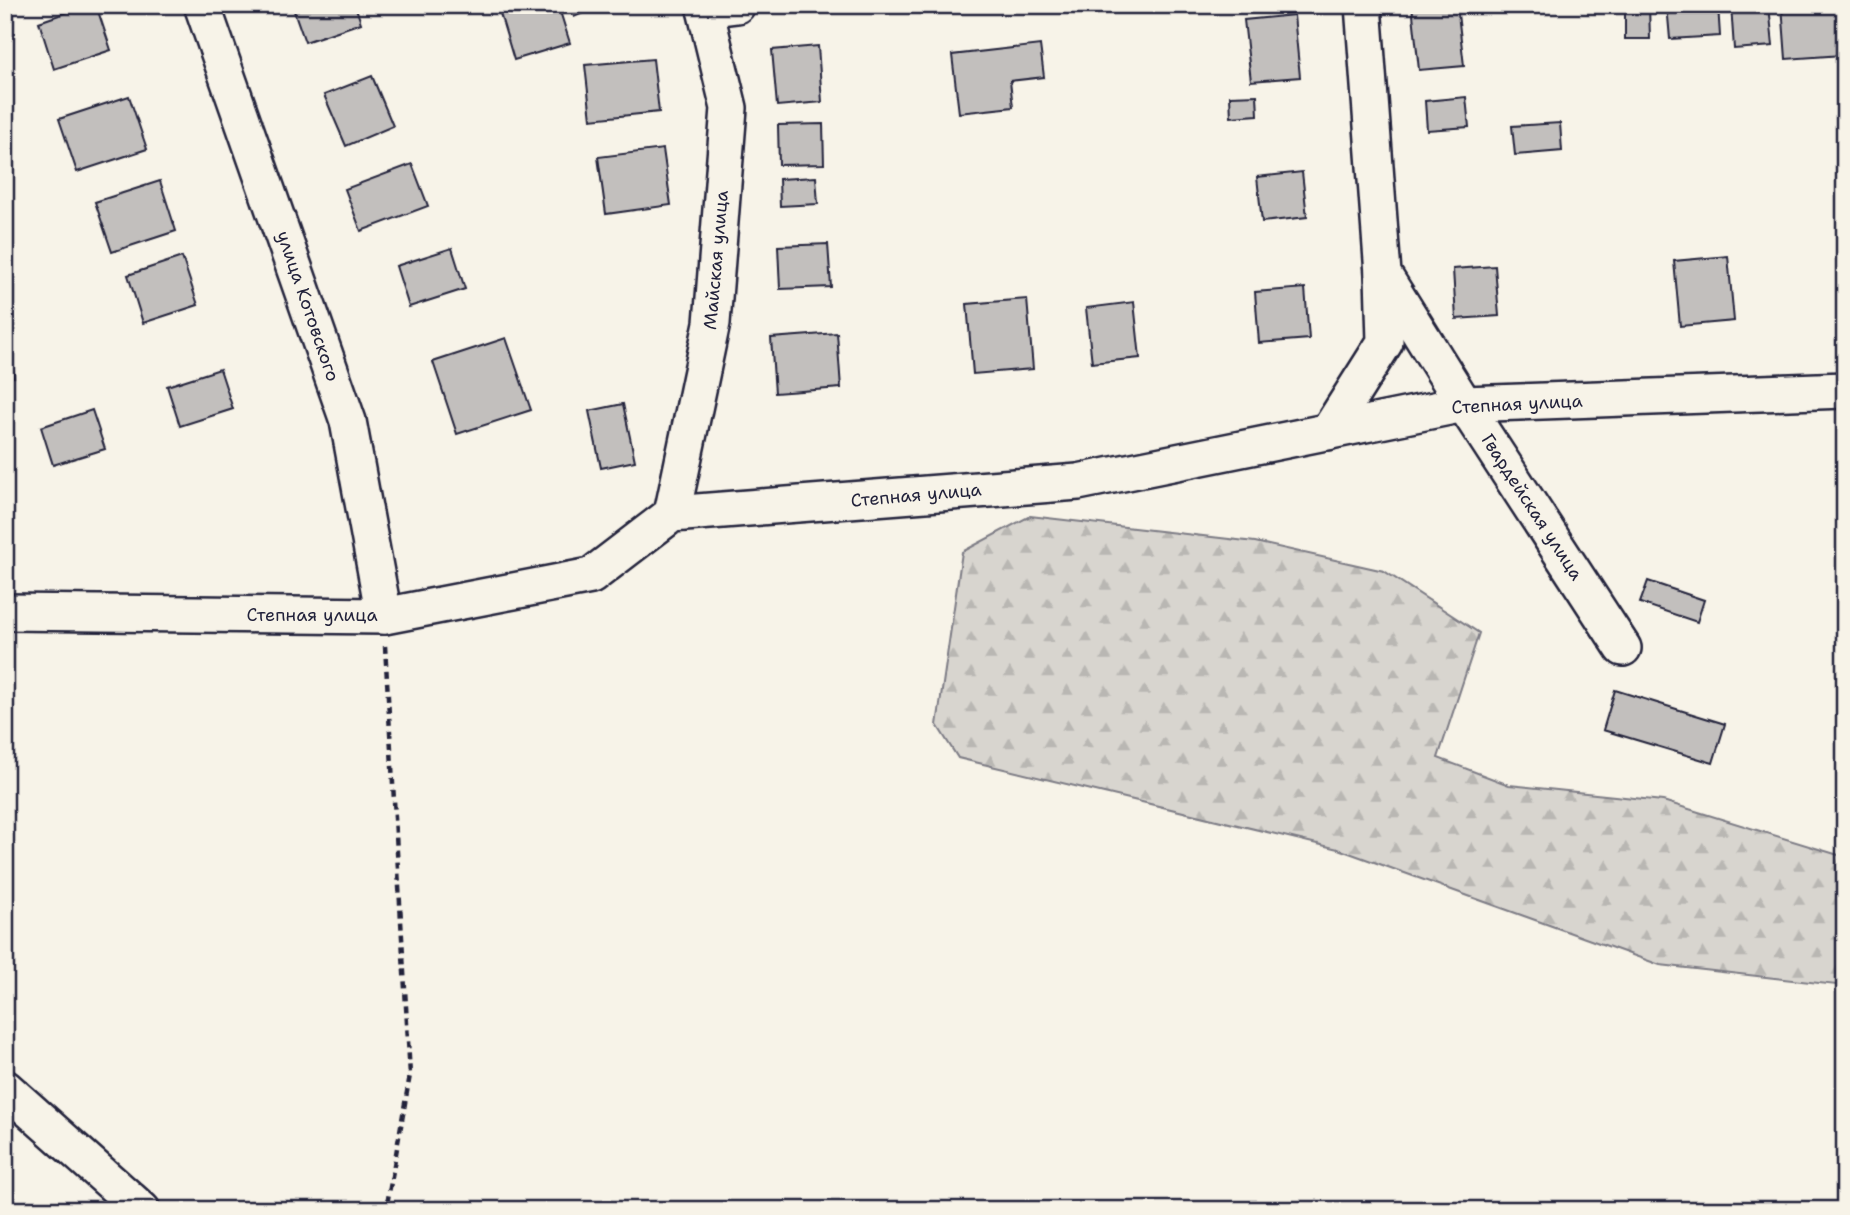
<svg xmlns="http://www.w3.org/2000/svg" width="1850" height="1215" font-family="'Shantell Sans',sans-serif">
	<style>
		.forest { fill: url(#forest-firs); stroke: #7d7c85; stroke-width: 2 }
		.building { fill: #c2bfbd; stroke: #22223b; stroke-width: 2 }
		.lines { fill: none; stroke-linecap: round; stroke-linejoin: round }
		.minor-casing { stroke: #22223b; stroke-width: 40 }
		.path { stroke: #22223b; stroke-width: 4.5; stroke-dasharray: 7 5; stroke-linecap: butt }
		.minor { stroke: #f7f3e8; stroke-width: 35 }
		.labels { text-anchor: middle; stroke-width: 5; stroke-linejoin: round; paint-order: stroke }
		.street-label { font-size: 18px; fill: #22223b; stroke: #f7f3e8 }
	</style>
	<defs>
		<pattern id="forest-firs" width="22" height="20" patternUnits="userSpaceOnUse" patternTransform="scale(1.75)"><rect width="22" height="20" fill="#d8d5cf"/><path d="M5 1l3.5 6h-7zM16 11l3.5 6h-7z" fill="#b9b7b3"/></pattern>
	</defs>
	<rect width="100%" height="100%" fill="#f7f3e8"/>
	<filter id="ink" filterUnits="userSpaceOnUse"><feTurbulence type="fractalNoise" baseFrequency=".0143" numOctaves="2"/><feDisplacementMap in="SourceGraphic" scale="14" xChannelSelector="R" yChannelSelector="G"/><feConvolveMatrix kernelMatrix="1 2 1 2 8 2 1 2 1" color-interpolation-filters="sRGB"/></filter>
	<g filter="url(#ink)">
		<polygon class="forest" points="1030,516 1255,542 1384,571 1479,633 1438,758 1509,785 1663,801 1845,857 1845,986 1660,965 1338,849 958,758 937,725 962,552"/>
		<g class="building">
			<polygon points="88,5 96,5 111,50 54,69 39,22"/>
			<polygon points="301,5 355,5 361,23 305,42 293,8"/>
			<polygon points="513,5 558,5 570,43 514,60 499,10"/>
			<polygon points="569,5 602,5 574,17"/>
			<polygon points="1412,5 1457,5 1464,66 1419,70"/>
			<polygon points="1625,5 1649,5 1650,39 1625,39"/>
			<polygon points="1667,5 1718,5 1720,36 1670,39"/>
			<polygon points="1731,5 1769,5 1773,46 1734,49"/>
			<polygon points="1782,5 1838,5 1842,55 1786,59"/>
			<polygon points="1294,15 1300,77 1251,81 1244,20"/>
			<polygon points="1040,45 1044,77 1010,81 1013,107 959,113 952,55"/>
			<polygon points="818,46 822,102 777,106 772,50"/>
			<polygon points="653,59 659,112 591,119 585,65"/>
			<polygon points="372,76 393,126 346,146 324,95"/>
			<polygon points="1257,95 1258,115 1231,117 1230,96"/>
			<polygon points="129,96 147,149 77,172 59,119"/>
			<polygon points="1466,97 1469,127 1427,130 1425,101"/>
			<polygon points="1560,123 1562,151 1515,155 1512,126"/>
			<polygon points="823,124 824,164 779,165 778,125"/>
			<polygon points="663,149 671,205 606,214 598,157"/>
			<polygon points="412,164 428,206 361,231 345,189"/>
			<polygon points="1302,172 1307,217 1262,222 1257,177"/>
			<polygon points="816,177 818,204 780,206 779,179"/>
			<polygon points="160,181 176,231 112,252 95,202"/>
			<polygon points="828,244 831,287 780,289 778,246"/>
			<polygon points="452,248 465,289 409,307 396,266"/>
			<polygon points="1728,256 1734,321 1680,326 1674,261"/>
			<polygon points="182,257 198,305 143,323 128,275"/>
			<polygon points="1495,266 1499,316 1456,319 1453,269"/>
			<polygon points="1305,288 1309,339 1259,343 1255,292"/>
			<polygon points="1027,299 1033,369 973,374 967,304"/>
			<polygon points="1134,302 1140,358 1092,363 1086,308"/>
			<polygon points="837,333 841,388 775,393 771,338"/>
			<polygon points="5,337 9,337 14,377 5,378"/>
			<polygon points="506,338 531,410 457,434 433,362"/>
			<polygon points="220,369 233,409 180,426 167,386"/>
			<polygon points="623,404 635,461 601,468 589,411"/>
			<polygon points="92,410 105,449 53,465 41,427"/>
			<polygon points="1648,581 1704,600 1697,622 1640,603"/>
			<polygon points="1615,690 1725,724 1713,763 1603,730"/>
		</g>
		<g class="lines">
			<g class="minor-casing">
				<g id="minor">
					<polyline points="202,5 348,421 384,616"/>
					<polyline points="1363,5 1383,274 1464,404 1623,648"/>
					<polyline points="705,9 737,5"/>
					<polyline points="1328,432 1385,342 1383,274"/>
					<polyline points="672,514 712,323 729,108 704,5"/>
					<polyline points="5,612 384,616 591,576 672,514 1078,482 1464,404 1845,390"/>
					<polyline points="5,1088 142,1210"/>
				</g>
			</g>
			<polyline class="path" points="385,646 410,1075 386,1210"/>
			<use href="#minor" class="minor"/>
		</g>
	</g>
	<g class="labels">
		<g class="street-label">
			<text transform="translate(716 260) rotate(-85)" y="6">Майская улица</text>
			<text transform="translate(308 306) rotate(71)" y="6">улица Котовского</text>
			<text transform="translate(1517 404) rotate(-3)" y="6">Степная улица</text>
			<text transform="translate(916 495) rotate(-5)" y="6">Степная улица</text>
			<text transform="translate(1532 507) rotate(57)" y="6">Гвардейская улица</text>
			<text x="312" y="621">Степная улица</text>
		</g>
	</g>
	<rect width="1850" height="1215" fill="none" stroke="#f7f3e8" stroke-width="28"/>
	<rect x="14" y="14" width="1822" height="1187" fill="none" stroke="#22223b" stroke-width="2.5" filter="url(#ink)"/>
</svg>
